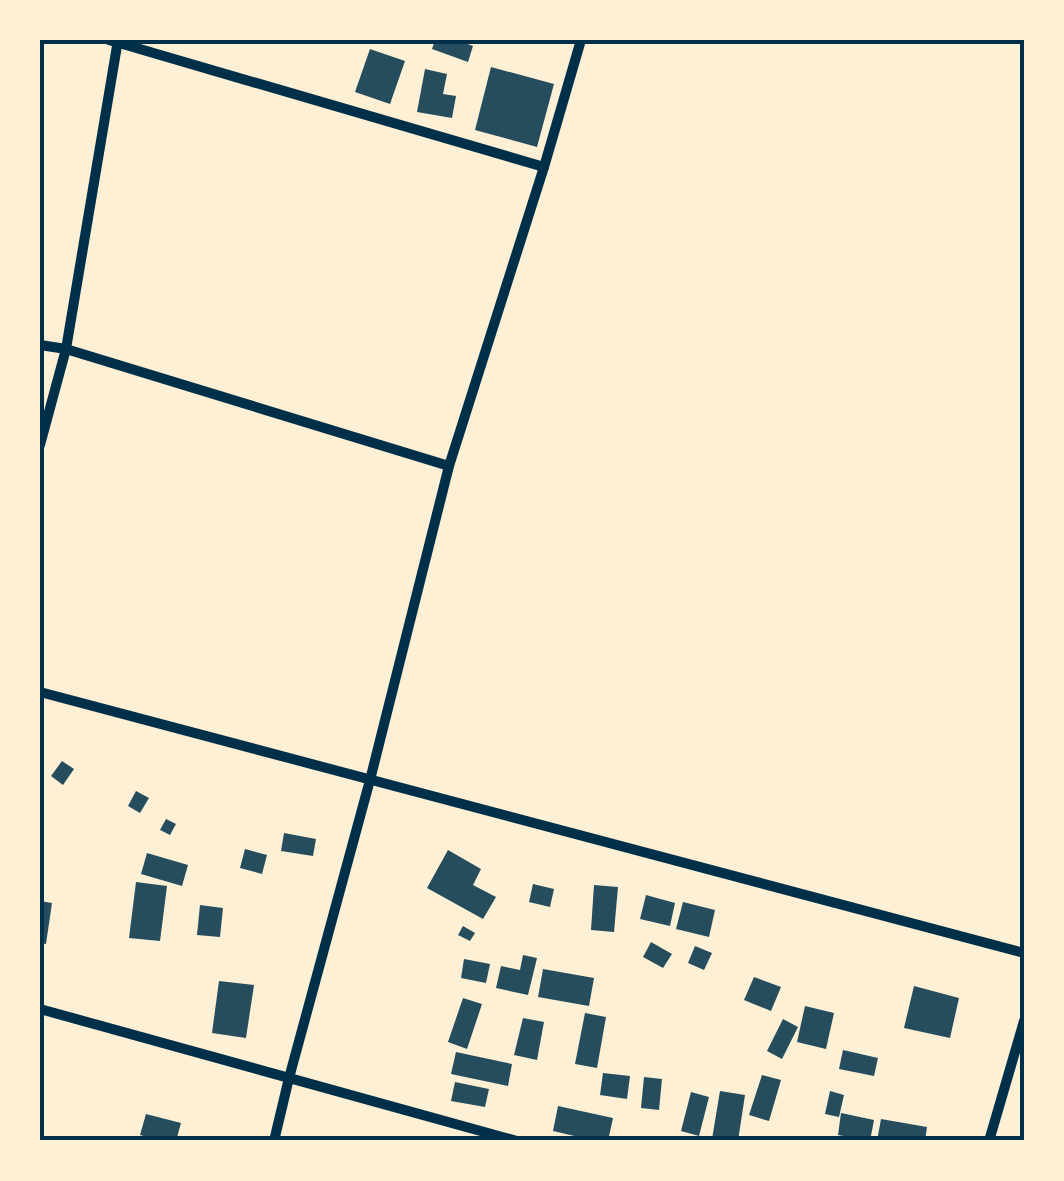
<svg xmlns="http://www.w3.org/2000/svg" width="1064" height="1181" font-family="'PT Serif',serif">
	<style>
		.building { fill: #264d5e }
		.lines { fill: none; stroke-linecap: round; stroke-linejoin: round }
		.minor { stroke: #003049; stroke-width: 10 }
		.neatline { fill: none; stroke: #003049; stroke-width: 4 }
	</style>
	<rect width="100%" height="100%" fill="#fdf0d5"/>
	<g class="building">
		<polygon points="435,40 457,40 473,46 468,62 432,49"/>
		<polygon points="370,49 405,61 390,104 355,92"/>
		<polygon points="491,67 554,84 537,147 475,130"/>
		<polygon points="425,69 447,74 443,94 456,96 452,118 417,112"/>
		<polygon points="62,761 74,769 63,785 51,776"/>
		<polygon points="136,791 149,798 140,813 128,806"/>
		<polygon points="166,819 176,824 170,835 160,830"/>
		<polygon points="284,833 316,839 313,856 281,851"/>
		<polygon points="245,849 267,855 262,874 240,868"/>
		<polygon points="448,850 481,869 473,885 496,897 483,919 427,888"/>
		<polygon points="147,853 188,865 182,886 141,874"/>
		<polygon points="136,882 167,886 160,941 129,938"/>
		<polygon points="533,884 554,889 550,907 529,902"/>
		<polygon points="594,885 618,887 614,932 591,930"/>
		<polygon points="646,895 675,903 670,926 640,919"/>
		<polygon points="40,901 52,903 46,944 40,943"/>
		<polygon points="683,902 715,910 709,937 676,929"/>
		<polygon points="200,905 223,908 220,937 197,935"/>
		<polygon points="463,926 475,933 470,941 458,935"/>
		<polygon points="651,942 672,954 663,968 643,957"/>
		<polygon points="695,946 712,953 704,970 688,963"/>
		<polygon points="523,955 537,958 528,995 496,988 501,966 520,970"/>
		<polygon points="464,959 490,964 486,983 461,978"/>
		<polygon points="543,969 594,978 589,1006 538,997"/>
		<polygon points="754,977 781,987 771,1011 744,1000"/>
		<polygon points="219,981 254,985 246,1038 212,1033"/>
		<polygon points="914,986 959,998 950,1038 904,1028"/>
		<polygon points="463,998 482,1004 467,1049 448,1042"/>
		<polygon points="805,1006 834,1013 826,1049 797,1042"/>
		<polygon points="585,1013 606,1017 597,1068 575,1064"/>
		<polygon points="523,1018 544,1022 537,1060 514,1055"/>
		<polygon points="783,1019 798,1027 782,1059 767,1051"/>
		<polygon points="843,1050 878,1058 874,1076 839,1069"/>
		<polygon points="456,1052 512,1064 508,1086 451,1074"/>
		<polygon points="603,1073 630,1076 627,1099 600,1095"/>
		<polygon points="762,1075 781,1080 769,1121 749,1115"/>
		<polygon points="644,1077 662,1079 659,1110 641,1108"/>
		<polygon points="455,1082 489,1089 485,1107 451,1101"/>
		<polygon points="720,1091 745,1095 738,1141 712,1139"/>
		<polygon points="830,1091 844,1095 839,1117 825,1114"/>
		<polygon points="691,1092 709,1097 699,1136 681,1131"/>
		<polygon points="558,1106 613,1118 608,1141 596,1141 553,1131"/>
		<polygon points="841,1113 874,1120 870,1141 838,1135"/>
		<polygon points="146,1114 181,1123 176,1141 162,1141 140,1135"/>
		<polygon points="881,1119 927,1127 925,1141 877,1141"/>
	</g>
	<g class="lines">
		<g class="minor">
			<polyline points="109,40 544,167"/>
			<polyline points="40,345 66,349 449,466"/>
			<polyline points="40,445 66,349 118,40"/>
			<polyline points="40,692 1024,953"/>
			<polyline points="40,1009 517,1141"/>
			<polyline points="274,1141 289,1078 370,780 449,466 544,167 581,40"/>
			<polyline points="989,1141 1024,1021"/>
		</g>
	</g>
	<rect width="1064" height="1181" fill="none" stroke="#fdf0d5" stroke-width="85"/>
	<rect x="42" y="42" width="980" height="1096" class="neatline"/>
</svg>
